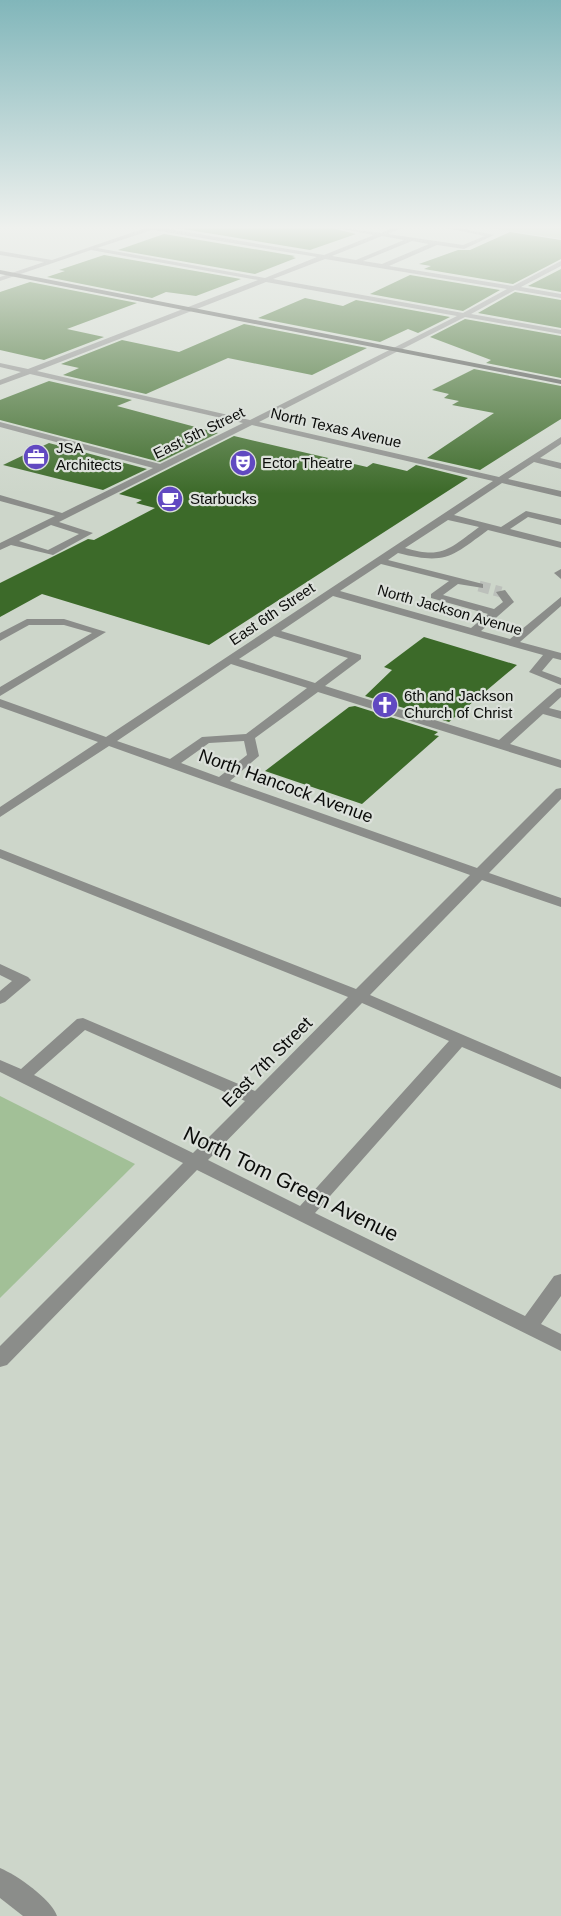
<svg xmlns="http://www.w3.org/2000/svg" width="561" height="1916" font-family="Arial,sans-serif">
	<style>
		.built { fill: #cdd6ca }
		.green { fill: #a2c097 }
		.building { fill: #3c6a29 }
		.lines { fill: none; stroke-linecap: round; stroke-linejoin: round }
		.minor-tunnel { stroke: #bcc0bb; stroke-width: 11; stroke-dasharray: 11 5; stroke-linecap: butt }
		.minor { fill: #8b8d8a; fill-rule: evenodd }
		.major { fill: #484b47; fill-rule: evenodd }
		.labels { text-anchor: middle; stroke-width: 4.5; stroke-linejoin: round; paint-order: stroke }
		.far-street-label { font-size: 15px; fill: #0b0c0a; stroke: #dbe0da }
		.far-poi-label { font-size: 15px; fill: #0b0c0a; stroke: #dbe0da; text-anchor: start }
		.street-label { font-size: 18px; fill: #0b0c0a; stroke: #dbe0da }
		.near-street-label { font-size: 21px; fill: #0b0c0a; stroke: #dbe0da }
	</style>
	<rect width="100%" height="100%" fill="#dbe0da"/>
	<rect class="built" x="0" y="226" width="561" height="1690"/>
	<g class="green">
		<polygon points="477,226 561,226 561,239"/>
		<polygon points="0,1096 135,1164 0,1298"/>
	</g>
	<g class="building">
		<polygon points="165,226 323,226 356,234 310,250"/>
		<polygon points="510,232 561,240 561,259 513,284 424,269 431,266 419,264 458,250 470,250"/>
		<polygon points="164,234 295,256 292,257 296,258 255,274 118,250"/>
		<polygon points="104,255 241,279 196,296 166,292 152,298 47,277 65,271 59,270"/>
		<polygon points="561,269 561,292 528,286"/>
		<polygon points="410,275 500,290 463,311 370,294"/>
		<polygon points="30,282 137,303 67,329 104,337 44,360 0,350 0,292"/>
		<polygon points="515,292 561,300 561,328 478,313"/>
		<polygon points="305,298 343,306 356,300 450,317 418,333 408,329 380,342 258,318"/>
		<polygon points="465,319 561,336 561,378 486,363 491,360 430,337"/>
		<polygon points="244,324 367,348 312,375 228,358 146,394 63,375 79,368 61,364 122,340 179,352"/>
		<polygon points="474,369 561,386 561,419 480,470 427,458 494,413 452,405 459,401 444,398 449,394 432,390"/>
		<polygon points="49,381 132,400 117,406 218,433 160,462 0,420 0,400"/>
		<polygon points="234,436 367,467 373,463 407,471 416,465 468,478 209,645 42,594 0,617 0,583 88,539 94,540 155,508 136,503 142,500 119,494"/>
		<polygon points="49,443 147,469 103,490 3,465"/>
		<polygon points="424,637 517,665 449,722 365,696 392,670 384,667"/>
		<polygon points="355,706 438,732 434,735 439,736 362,804 265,771 349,707"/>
	</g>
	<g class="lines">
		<polyline class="minor-tunnel" points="479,586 501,592"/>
		<g class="minor">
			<path d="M151 226 324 255 374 235 325 226 381 233 398 226H406L388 234 463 245 485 236 437 226H450L494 235 464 249 437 245 389 266 513 286 561 261V266L521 287 561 294V298L515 290 471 314 561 330V334L465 317 259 422 499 477 561 437V444L540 458 561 463V469L534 462 508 479 561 491V497L502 483 454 515 501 527 526 511 561 519V525L528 517 510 529 561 542V548L488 530C451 557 446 565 398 553L388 560 483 584V588L458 584 443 595 494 609 503 602 496 592 505 590 514 602 481 631 510 639 561 597V606L520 642 561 653V660L553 658 542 671 561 678V685L529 672 543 655 333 596 281 631 361 655V659L325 686 499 740 557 689 561 688V697L549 708 561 711V719L543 714 510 744 561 760V768L318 692 255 738 259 756 230 781 477 868 556 789 561 788V799L489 873 561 898V907L482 880 370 995 561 1077V1089L462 1047 315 1213 525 1316 554 1276 561 1274V1296L541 1324 561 1334V1351L197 1170 7 1365 0 1367V1346L183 1163 0 1072V1060L21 1069 77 1019 83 1018 255 1091 348 997 0 858V849L356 989 470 875 109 746 0 817V807L98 742 0 707V699L106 737 493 481 252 425 59 522 93 533 53 555 11 545 0 550V543L55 516 0 501V495L62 513 153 468 0 427V422L160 464 243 423 30 374 0 385V380L21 372 0 367V363L28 369 258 280 91 250 0 281V277L44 262 0 255V251L52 260ZM152 230H153L317 257 265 278 97 248ZM382 236 404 240 356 260 332 256ZM412 241 429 244 382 264 363 261ZM325 259 507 289 463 313 273 279ZM266 282 457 316 250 420 37 371ZM448 520 479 527C449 549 443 559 405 548ZM51 525 79 534 48 550 19 541ZM381 564 449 581 431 594V598L488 614 471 628 340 591ZM274 636 348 658 315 683 239 659ZM231 664 307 688 246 734 202 737 170 759 117 741ZM244 741 247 755 219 777 181 763 209 743ZM362 1003 449 1041 300 1206 208 1160ZM85 1030 245 1101 193 1153 34 1075Z"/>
			<polygon points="561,569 561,579 554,573"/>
			<polygon points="64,619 106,632 0,696 0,687 92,633 64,625 29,625 0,641 0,633 27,619"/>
			<polygon points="0,964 28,977 31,980 5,1002 0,1004 0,991 12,981 0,975"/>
			<path d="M0 1868C17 1875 51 1899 57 1916H23L0 1898Z"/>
		</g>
		<polygon class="major" points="0,270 561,380 561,384 0,274"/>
	</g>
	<linearGradient id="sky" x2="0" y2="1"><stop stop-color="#81b6ba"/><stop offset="0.46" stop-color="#eff1ee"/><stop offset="1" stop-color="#eff1ee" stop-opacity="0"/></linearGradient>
	<rect width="561" height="494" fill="url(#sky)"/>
	<defs>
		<g id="office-disc" transform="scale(1.35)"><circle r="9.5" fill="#6149c1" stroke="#dbe0da"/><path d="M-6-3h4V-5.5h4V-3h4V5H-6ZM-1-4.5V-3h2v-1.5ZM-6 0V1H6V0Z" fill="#fff"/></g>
		<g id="theatre-disc" transform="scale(1.35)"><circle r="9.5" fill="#6149c1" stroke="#dbe0da"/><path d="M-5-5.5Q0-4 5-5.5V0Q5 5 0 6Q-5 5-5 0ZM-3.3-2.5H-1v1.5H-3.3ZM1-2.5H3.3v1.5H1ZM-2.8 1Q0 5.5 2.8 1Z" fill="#fff"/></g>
		<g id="cafe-disc" transform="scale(1.35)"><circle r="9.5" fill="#6149c1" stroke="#dbe0da"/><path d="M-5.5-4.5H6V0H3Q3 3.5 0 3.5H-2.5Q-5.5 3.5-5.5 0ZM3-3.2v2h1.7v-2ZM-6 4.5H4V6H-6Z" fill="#fff"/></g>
		<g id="church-disc" transform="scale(1.35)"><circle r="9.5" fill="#6149c1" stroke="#dbe0da"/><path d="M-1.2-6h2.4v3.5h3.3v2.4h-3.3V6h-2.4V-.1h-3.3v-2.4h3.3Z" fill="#fff"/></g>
	</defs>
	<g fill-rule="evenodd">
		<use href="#office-disc" x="36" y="457"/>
		<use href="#theatre-disc" x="243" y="463"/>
		<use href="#cafe-disc" x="170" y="499"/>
		<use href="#church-disc" x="385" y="705"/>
	</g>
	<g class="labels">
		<g class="far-street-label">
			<text transform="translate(336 428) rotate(13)" y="5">North Texas Avenue</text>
			<text transform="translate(199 433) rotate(-26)" y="5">East 5th Street</text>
			<text transform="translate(450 610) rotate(16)" y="5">North Jackson Avenue</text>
			<text transform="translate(272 614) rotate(-34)" y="5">East 6th Street</text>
		</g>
		<g class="far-poi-label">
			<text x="56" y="453">JSA<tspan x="56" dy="17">Architects</tspan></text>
			<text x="262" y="468">Ector Theatre</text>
			<text x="190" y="504">Starbucks</text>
			<text x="404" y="701">6th and Jackson<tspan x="404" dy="17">Church of Christ</tspan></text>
		</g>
		<g class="street-label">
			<text transform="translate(286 786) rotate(20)" y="6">North Hancock Avenue</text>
			<text transform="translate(267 1062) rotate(-45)" y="6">East 7th Street</text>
		</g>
		<g class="near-street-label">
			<text transform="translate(291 1184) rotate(26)" y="7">North Tom Green Avenue</text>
		</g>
	</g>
</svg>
